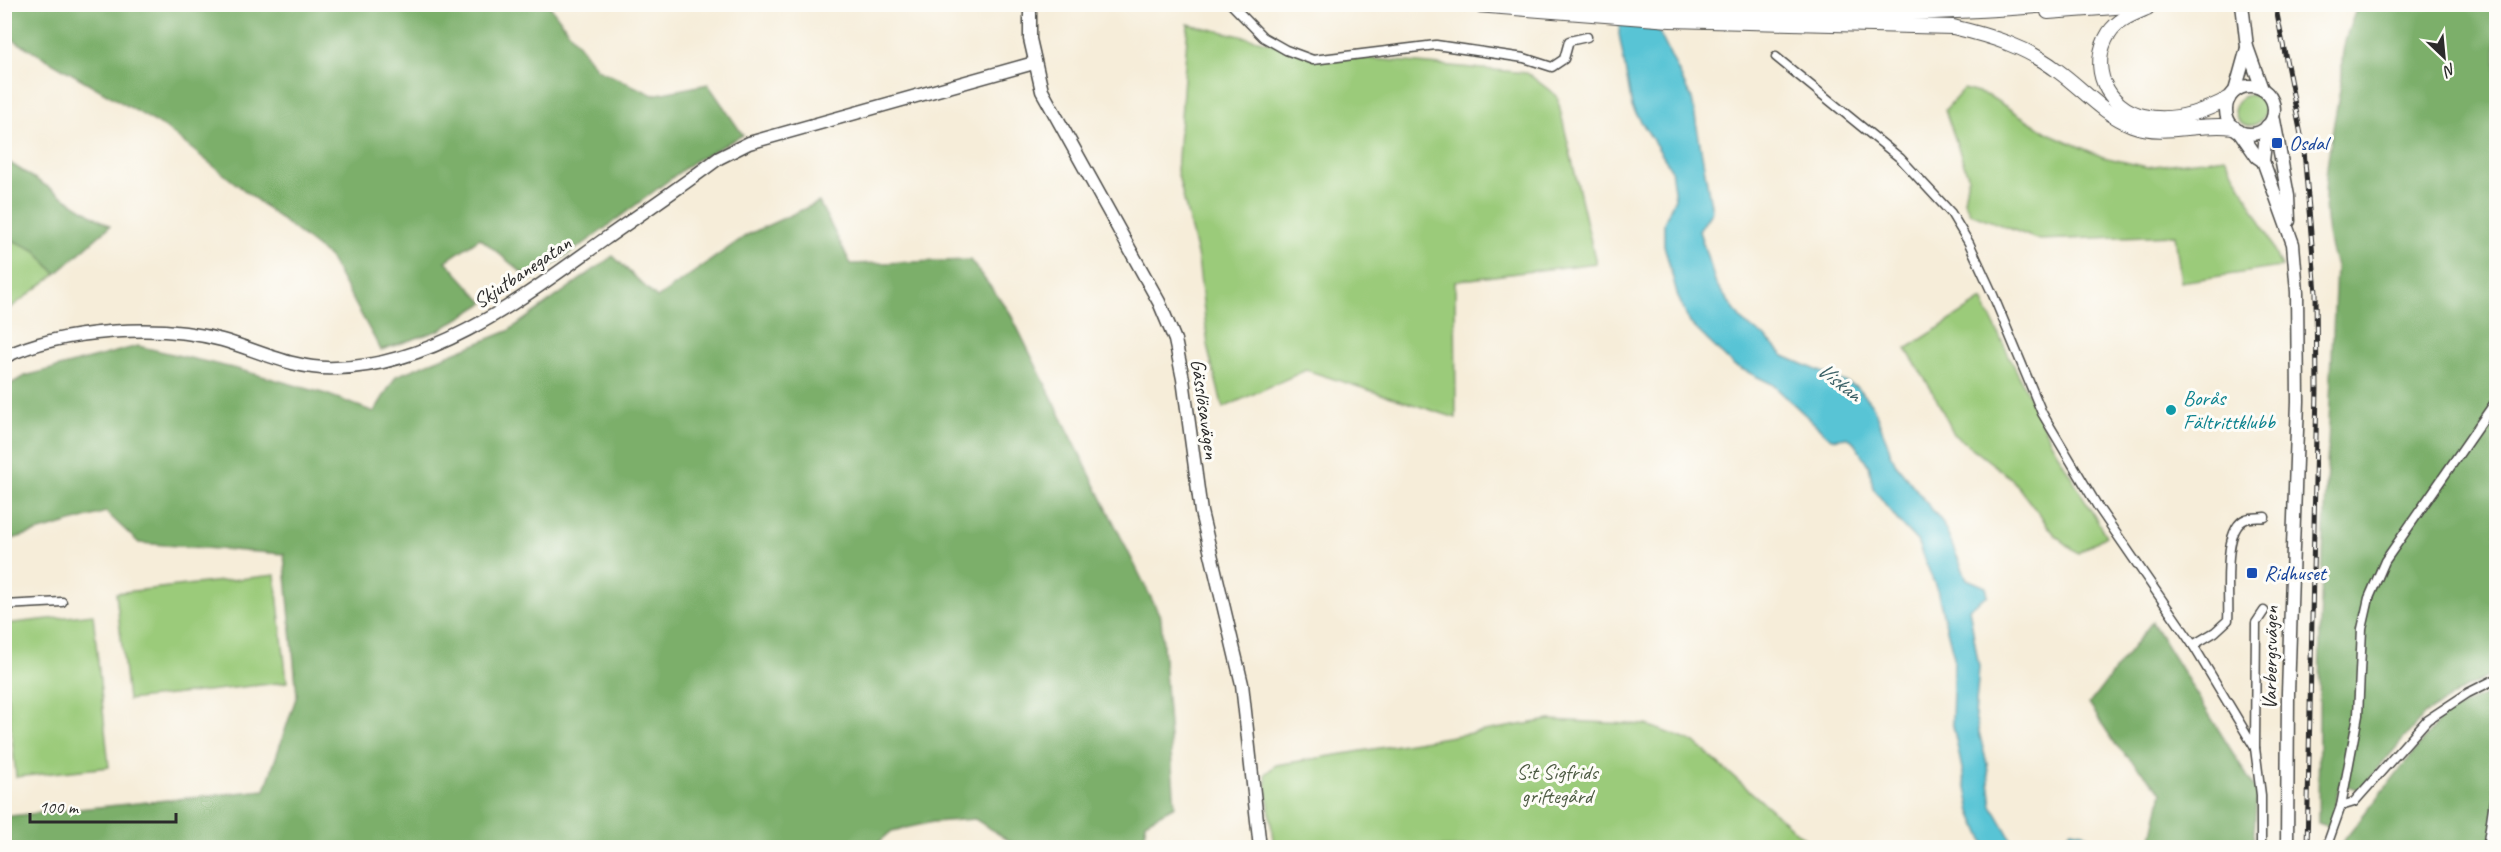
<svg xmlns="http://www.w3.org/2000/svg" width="2501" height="852" font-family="Caveat,sans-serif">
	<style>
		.green { fill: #9bcb7a; stroke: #637b52; stroke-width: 1.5 }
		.forest { fill: #7caf6a; stroke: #546d4a; stroke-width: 1.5 }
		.water { fill: #59c4d5; stroke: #427880; stroke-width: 1.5 }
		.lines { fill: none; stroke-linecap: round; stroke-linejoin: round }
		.street-casing { stroke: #494845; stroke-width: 11 }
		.secondary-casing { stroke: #494845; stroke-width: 15 }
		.primary-casing { stroke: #494845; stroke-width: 16 }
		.street { stroke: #fff; stroke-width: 8 }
		.secondary { stroke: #fff; stroke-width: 12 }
		.primary { stroke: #fff; stroke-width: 14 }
		.rail-casing { stroke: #2b2b2b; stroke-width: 5 }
		.rail { stroke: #fdfcf7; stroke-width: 3; stroke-dasharray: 9; stroke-linecap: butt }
		.transit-dot { fill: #1a4fb4; stroke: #fdfcf7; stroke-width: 2 }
		.culture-dot { fill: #0f9aa8; stroke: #fdfcf7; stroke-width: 2 }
		.labels { text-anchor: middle; stroke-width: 6; stroke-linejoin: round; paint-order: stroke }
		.transit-label { font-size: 21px; fill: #164399; stroke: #fdfcf7; text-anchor: start }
		.street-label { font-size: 21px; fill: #2b2b2b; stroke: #fdfcf7 }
		.culture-label { font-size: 21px; fill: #0d838f; stroke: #fdfcf7; text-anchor: start }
		.park-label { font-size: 21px; fill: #4d5b43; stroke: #fdfcf7 }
		.water-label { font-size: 22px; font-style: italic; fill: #3b6166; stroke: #fdfcf7 }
	</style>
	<rect width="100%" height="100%" fill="#fdfcf7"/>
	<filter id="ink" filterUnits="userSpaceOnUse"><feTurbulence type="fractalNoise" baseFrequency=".0167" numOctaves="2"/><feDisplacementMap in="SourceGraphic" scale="12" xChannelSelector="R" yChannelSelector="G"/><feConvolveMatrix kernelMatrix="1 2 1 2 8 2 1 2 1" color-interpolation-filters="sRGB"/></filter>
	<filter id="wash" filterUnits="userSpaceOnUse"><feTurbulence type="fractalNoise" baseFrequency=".008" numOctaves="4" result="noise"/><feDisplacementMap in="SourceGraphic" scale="24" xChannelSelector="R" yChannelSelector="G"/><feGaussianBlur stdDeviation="1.35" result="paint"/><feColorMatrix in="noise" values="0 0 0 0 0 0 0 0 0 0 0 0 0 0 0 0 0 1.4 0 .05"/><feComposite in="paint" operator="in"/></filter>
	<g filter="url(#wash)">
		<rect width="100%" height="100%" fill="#f6edd9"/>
		<g class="green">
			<polygon points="1188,24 1320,54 1527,73 1557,96 1596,263 1455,281 1456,418 1306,370 1223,408 1209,354 1198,259 1177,171"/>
			<polygon points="1964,89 1989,96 2048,133 2103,157 2147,167 2225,157 2266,232 2281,267 2181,282 2175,235 2039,240 1970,213 1964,201 1968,176 1945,110"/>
			<circle cx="2250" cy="110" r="15"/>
			<polygon points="5,237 35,250 56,274 5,312"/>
			<polygon points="1982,300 2051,442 2106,536 2078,553 2055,535 2012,479 1954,434 1933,392 1906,349"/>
			<polygon points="275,575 287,682 128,700 116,593"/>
			<polygon points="93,614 109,767 16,777 5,672 5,624"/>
			<polygon points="1550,720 1647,725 1695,743 1814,847 1274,847 1265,774 1276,765"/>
		</g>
		<g class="forest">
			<polygon points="5,4 549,5 597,69 653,95 708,84 743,135 693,162 592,238 531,280 480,238 446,261 484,303 440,330 381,350 329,257 164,127 5,35"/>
			<path d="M2358 5H2496V673L2464 689 2424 715 2360 790 2340 784 2330 827 2318 823 2320 622 2336 266C2314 202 2330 148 2341 84 2343 74 2341 63 2343 52 2345 36 2352 20 2358 5Z"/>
			<polygon points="5,160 110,226 56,274 35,250 5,237"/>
			<polygon points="819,202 851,264 970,260 1009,311 1161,618 1175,806 1145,822 1146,847 1019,847 975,819 933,822 892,831 872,848 5,847 5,818 10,816 265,790 297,695 284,554 139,543 106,512 5,541 5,387 25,376 138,346 237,369 326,394 374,412 396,376 508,331 613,256 657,298 747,235"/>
			<polygon points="2152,622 2257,792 2253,847 2145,847 2151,843 2162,792 2116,745 2089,704"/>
			<polygon points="2496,690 2496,847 2338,848 2443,715"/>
		</g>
		<g class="water">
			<polygon points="1621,5 1656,5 1657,28 1692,99 1712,211 1699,231 1716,284 1743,322 1765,337 1784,356 1857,387 1873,406 1895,463 1942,522 1967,579 1986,587 1988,595 1969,608 1979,667 1975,716 1987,764 1992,806 2011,839 2021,847 1986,847 1971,812 1952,721 1954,657 1937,590 1917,541 1898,521 1873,488 1869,466 1852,440 1846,437 1831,439 1772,384 1733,365 1690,323 1678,297 1664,245 1664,223 1675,198 1671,169 1632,107 1619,34"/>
			<polygon points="2071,830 2083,832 2097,847 2058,847"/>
		</g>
	</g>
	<g filter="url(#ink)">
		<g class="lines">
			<g class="street-casing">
				<g id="street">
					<polyline points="1231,4 1263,37 1286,50 1313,60 1436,45 1524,58 1552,67 1564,59 1569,41 1587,37"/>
					<path d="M1776 57 1900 158 1951 213 1969 243 1993 295 2042 413 2098 507 2193 645 2215 632 2228 620C2230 598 2221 528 2246 519 2251 517 2260 518 2265 517"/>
					<polyline points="4,605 62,602"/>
					<polyline points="2193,645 2255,748 2261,795 2261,848"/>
					<polyline points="2255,748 2256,623 2264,611"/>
					<polyline points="2341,806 2354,802 2427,720 2468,693 2496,679"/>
					<polyline points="2326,848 2341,806 2358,715 2362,629 2369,598 2385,561 2496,401"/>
					<polyline points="2487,848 2496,787"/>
				</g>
			</g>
			<g class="secondary-casing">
				<g id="secondary">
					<polyline points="1030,4 1030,39 1042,91 1159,302 1175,340 1183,379 1201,512 1242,684 1260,848"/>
					<polyline points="2242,4 2247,47 2262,89"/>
					<circle cx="2250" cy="110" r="24"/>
					<polyline points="2235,91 2247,48"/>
					<polyline points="2274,120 2288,196 2289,221"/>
					<polyline points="2267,126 2263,161 2293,244 2297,292 2298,401 2288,693 2287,848"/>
					<polyline points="2239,131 2257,157 2263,161"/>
					<path d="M4 357C63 329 160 323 222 340 260 351 295 370 336 368 438 365 525 296 605 239 643 212 682 186 719 158L749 143 1034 63"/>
				</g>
			</g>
			<g class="primary-casing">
				<g id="primary">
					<path d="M1464 4 1670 20 1953 27C1991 36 2027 47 2058 71 2083 89 2103 114 2132 125 2164 137 2200 122 2233 127"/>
					<path d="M1598 4C1751 13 1906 19 2059 4"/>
					<path d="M2147 8C2133 14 2117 20 2109 33 2088 66 2106 108 2144 116 2172 123 2203 112 2228 99"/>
					<polyline points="2048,12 2155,4"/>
				</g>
			</g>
			<use href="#street" class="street"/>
			<use href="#secondary" class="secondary"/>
			<use href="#primary" class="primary"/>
			<g class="rail-casing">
				<polyline id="rail" points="2275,4 2304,150 2316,293 2317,389 2307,848"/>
			</g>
			<use href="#rail" class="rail"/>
		</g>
	</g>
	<g class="transit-dot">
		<rect x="2271" y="137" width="12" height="12" rx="3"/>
		<rect x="2246" y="567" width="12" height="12" rx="3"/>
	</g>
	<circle class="culture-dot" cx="2171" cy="410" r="6"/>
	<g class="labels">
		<g class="transit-label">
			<text x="2289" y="150">Osdal</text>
			<text x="2264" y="580">Ridhuset</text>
		</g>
		<g class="street-label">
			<text transform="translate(522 272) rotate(-34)" y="7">Skjutbanegatan</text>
			<text transform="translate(1205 409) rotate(82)" y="7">Gässlösavägen</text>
			<text transform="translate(2270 658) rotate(-89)" y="7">Varbergsvägen</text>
		</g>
		<g class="culture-label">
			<text x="2183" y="405">Borås<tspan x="2183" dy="24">Fältrittklubb</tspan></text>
		</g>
		<g class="park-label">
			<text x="1557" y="779">S:t Sigfrids<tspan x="1557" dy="24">griftegård</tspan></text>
		</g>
		<g class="water-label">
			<text transform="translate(1840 381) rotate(38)" y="8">Viskan</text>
		</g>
	</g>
	<rect width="2501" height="852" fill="none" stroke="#fdfcf7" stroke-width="24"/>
	<g transform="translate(2444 57) rotate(154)" stroke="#fdfcf7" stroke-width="4.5" paint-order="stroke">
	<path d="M0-4.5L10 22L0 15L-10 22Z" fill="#2b2b2b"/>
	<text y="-9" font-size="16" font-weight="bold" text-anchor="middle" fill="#2b2b2b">N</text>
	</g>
	<path d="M30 813v9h146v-9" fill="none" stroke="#2b2b2b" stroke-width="3"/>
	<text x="39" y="813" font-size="18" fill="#2b2b2b" stroke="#fdfcf7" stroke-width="4.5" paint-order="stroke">100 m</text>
</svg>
